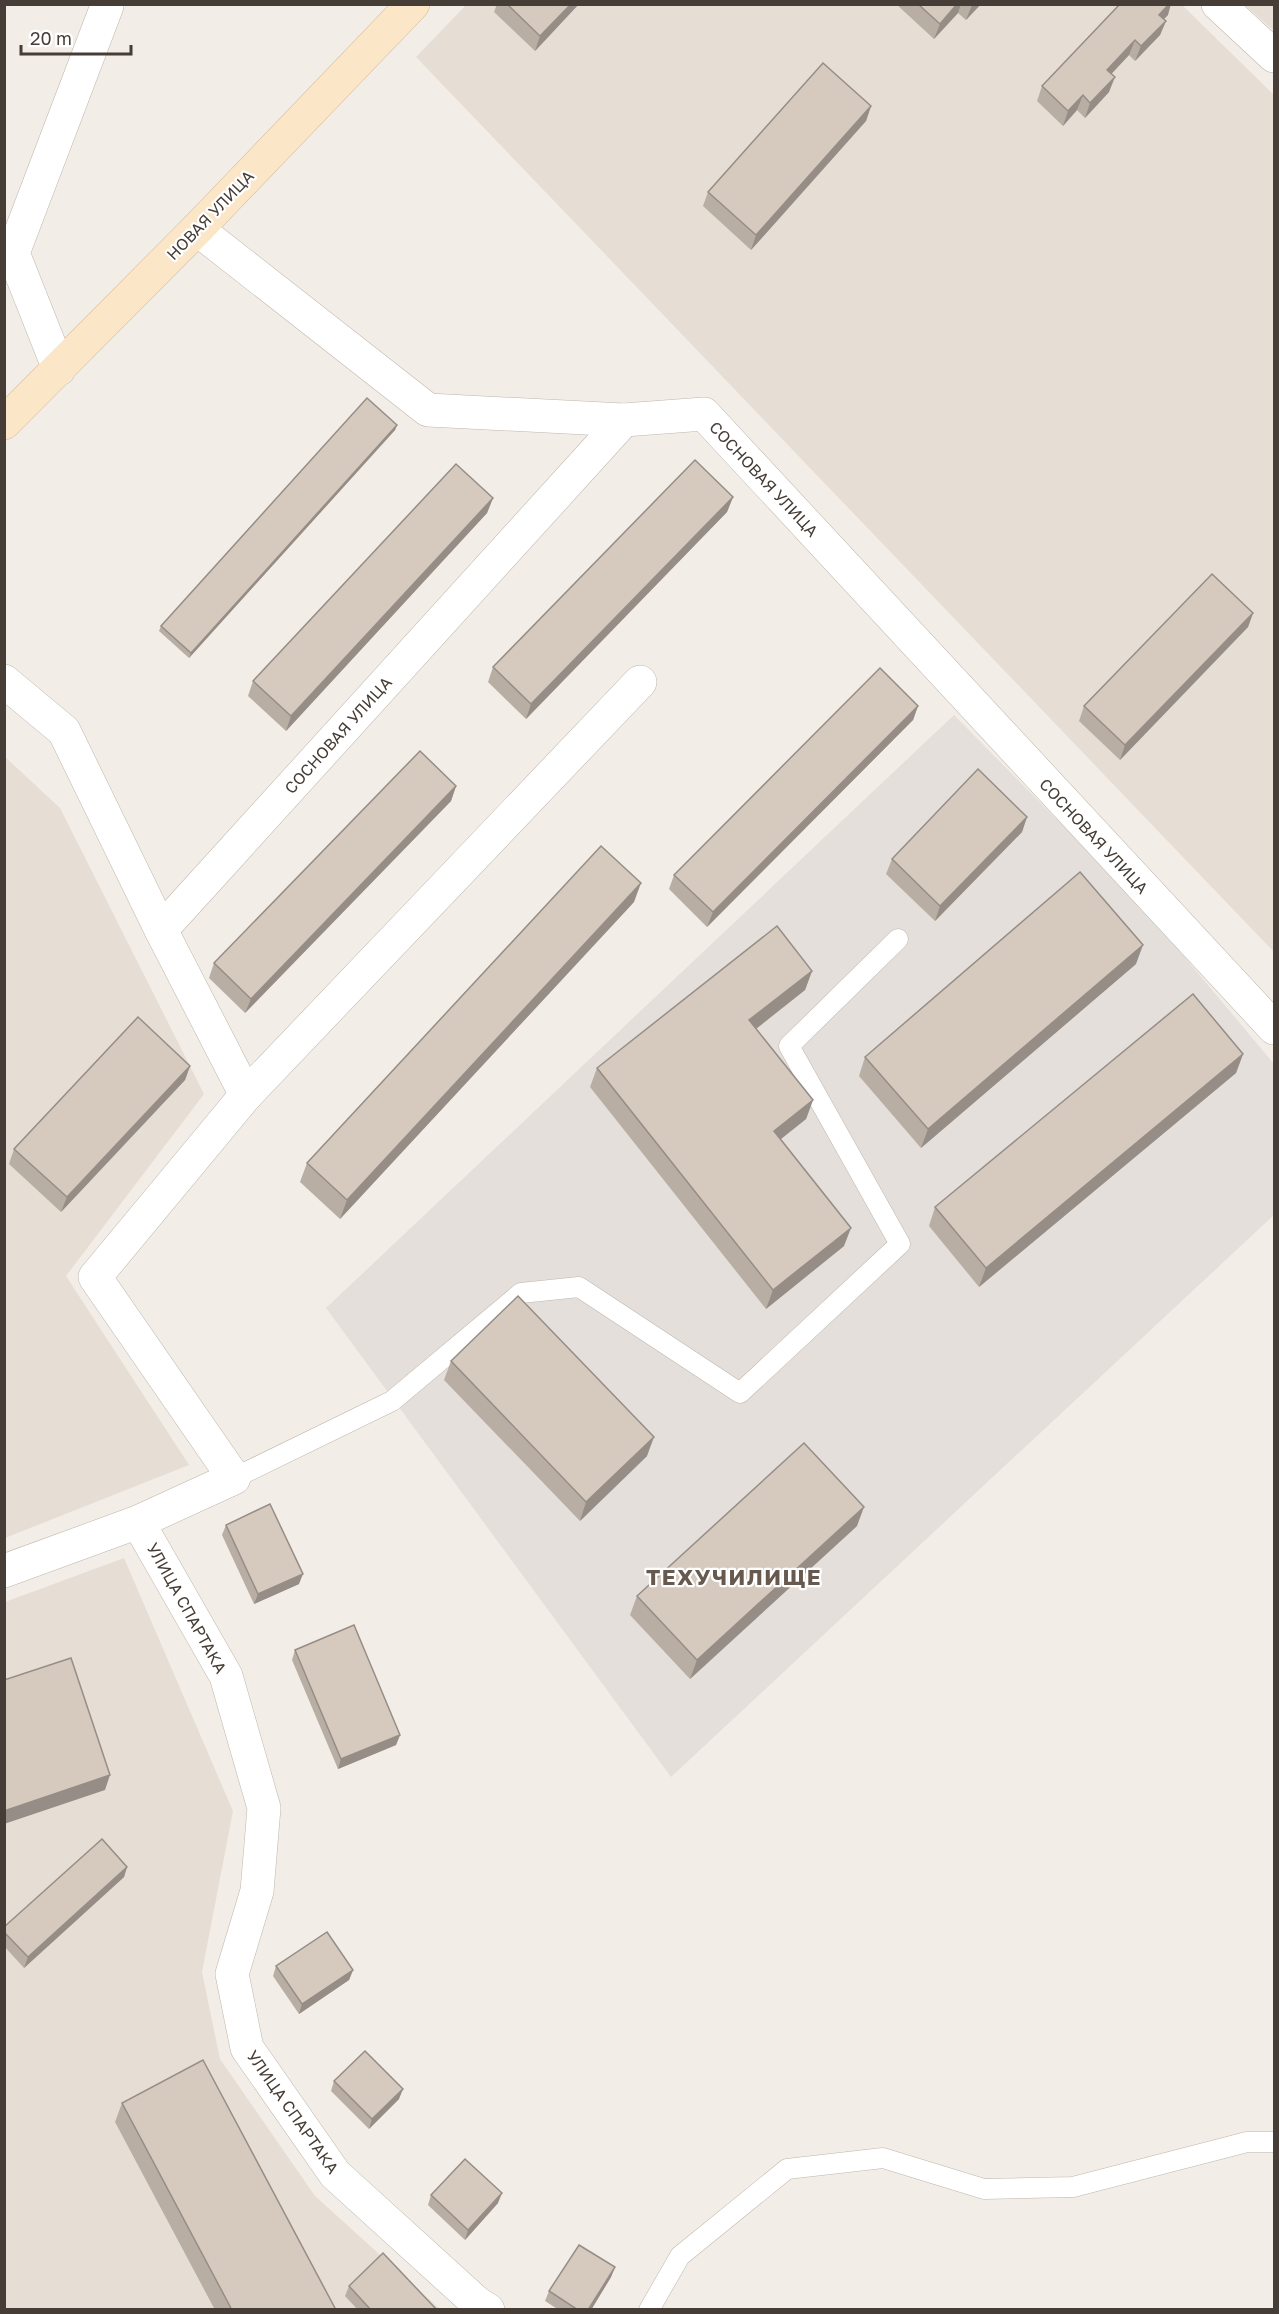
<svg xmlns="http://www.w3.org/2000/svg" width="1279" height="2314" font-family="'Golos Text',sans-serif">
	<style>
		.residential { fill: #e6ded5 }
		.industrial { fill: #e4dfdb }
		.lines { fill: none; stroke-linecap: round; stroke-linejoin: round }
		.lane-casing { stroke: #c0b6ad; stroke-width: 21 }
		.street-casing { stroke: #c0b6ad; stroke-width: 34 }
		.secondary-casing { stroke: #d3bb9b; stroke-width: 34 }
		.lane { stroke: #fff; stroke-width: 20 }
		.street { stroke: #fff; stroke-width: 33 }
		.secondary { stroke: #fbe6c7; stroke-width: 33 }
		.wall { fill: #b8aea4 }
		.shaded-wall { fill: #968d86 }
		.building { fill: #d6cabf; stroke: #968d86; stroke-width: 1.5 }
		.labels { text-anchor: middle; stroke-width: 4.5; stroke-linejoin: round; paint-order: stroke }
		.street-label { font-size: 16px; fill: #453d36; stroke: #fff }
		.district-label { font-size: 22px; font-weight: bold; letter-spacing: 1.5px; fill: #67594e; stroke: #fff }
	</style>
	<rect width="100%" height="100%" fill="#f2ede6"/>
	<g class="residential">
		<polygon points="1181,4 1274,95 1274,952 416,57 466,5"/>
		<polygon points="1245,5 1274,5 1274,31"/>
		<polygon points="4,756 60,808 204,1094 66,1276 189,1465 5,1538"/>
		<polygon points="124,1558 233,1811 202,1972 220,2059 315,2196 440,2309 5,2310 5,1602"/>
	</g>
	<polygon class="industrial" points="954,715 1141,905 1274,1064 1274,1215 671,1777 326,1308"/>
	<g class="lines">
		<g class="lane-casing">
			<g id="lane">
				<polyline points="234,1478 392,1401 521,1293 579,1287 740,1393 900,1244 789,1046 898,939"/>
				<polyline points="649,2310 680,2256 787,2169 883,2158 984,2189 1073,2187 1247,2142 1274,2142"/>
			</g>
		</g>
		<g class="street-casing">
			<g id="street">
				<polyline points="1218,4 1274,56"/>
				<polyline points="197,229 428,410 624,420 704,414 1274,1028"/>
				<polyline points="59,369 13,253 107,6"/>
				<polyline points="4,681 64,731 161,930 246,1095"/>
				<polyline points="161,930 624,420"/>
				<polyline points="138,1522 226,1676 264,1808 257,1891 232,1974 247,2048 335,2174 477,2303 488,2310"/>
				<polyline points="4,1571 138,1522 234,1478 95,1277 246,1095 640,682"/>
			</g>
		</g>
		<g class="secondary-casing">
			<polyline id="secondary" points="4,423 197,229 413,4"/>
		</g>
		<use href="#lane" class="lane"/>
		<use href="#street" class="street"/>
		<use href="#secondary" class="secondary"/>
	</g>
	<g class="wall">
		<polygon points="497,4 579,4 535,51 494,12"/>
		<polygon points="896,4 981,4 966,20 958,13 934,39"/>
		<polygon points="1168,15 1164,19 1166,21 1160,35 1135,61 1129,55 1111,74 1109,92 1085,118 1077,110 1063,126 1037,101 1042,86"/>
		<polygon points="871,106 866,121 751,250 703,206 708,192"/>
		<polygon points="397,425 395,430 189,658 159,631 161,626"/>
		<polygon points="733,497 727,512 526,719 488,682 493,667"/>
		<polygon points="493,498 487,513 286,731 248,696 253,681"/>
		<polygon points="1253,613 1248,627 1120,760 1079,721 1084,706"/>
		<polygon points="918,706 913,720 707,927 669,889 674,875"/>
		<polygon points="456,786 451,801 245,1013 209,978 214,963"/>
		<polygon points="1027,817 1022,832 935,921 886,874 892,859"/>
		<polygon points="634,902 340,1219 300,1182 307,1163"/>
		<polygon points="1136,964 921,1148 859,1076 865,1057"/>
		<polygon points="812,971 805,990 756,1029 813,1100 806,1119 781,1139 844,1246 766,1309 590,1087 597,1068"/>
		<polygon points="1243,1054 1236,1073 979,1287 929,1226 935,1207"/>
		<polygon points="190,1066 185,1080 61,1212 9,1164 14,1149"/>
		<polygon points="451,1361 647,1456 580,1521 444,1380"/>
		<polygon points="226,1525 299,1584 254,1604 222,1535"/>
		<polygon points="857,1526 690,1679 630,1615 637,1596"/>
		<polygon points="295,1650 400,1735 396,1745 338,1769 292,1660"/>
		<polygon points="127,1867 124,1877 24,1968 4,1946 4,1927"/>
		<polygon points="276,1966 353,1970 349,1980 299,2014 273,1976"/>
		<polygon points="334,2081 399,2099 369,2129 331,2091"/>
		<polygon points="122,2103 336,2310 215,2310 115,2122"/>
		<polygon points="431,2195 498,2203 465,2240 428,2205"/>
		<polygon points="615,2267 611,2277 591,2310 559,2310 545,2301 549,2291"/>
		<polygon points="349,2286 437,2310 358,2310 345,2296"/>
	</g>
	<g class="shaded-wall">
		<polygon points="571,4 579,4 535,51 540,36"/>
		<polygon points="957,4 961,4 958,13 934,39 940,24"/>
		<polygon points="973,4 981,4 966,20 972,5"/>
		<polygon points="1169,4 1171,4 1168,15 1154,29 1159,15"/>
		<polygon points="1166,21 1160,35 1135,61 1141,46"/>
		<polygon points="1135,40 1129,55 1102,84 1107,70"/>
		<polygon points="1115,77 1109,92 1085,118 1090,103"/>
		<polygon points="1083,95 1077,110 1063,126 1068,111"/>
		<polygon points="871,106 866,121 751,250 756,235"/>
		<polygon points="397,425 395,430 189,658 191,653"/>
		<polygon points="733,497 727,512 526,719 531,704"/>
		<polygon points="493,498 487,513 286,731 291,716"/>
		<polygon points="1253,613 1248,627 1120,760 1125,745"/>
		<polygon points="918,706 913,720 707,927 713,912"/>
		<polygon points="456,786 451,801 245,1013 251,999"/>
		<polygon points="1027,817 1022,832 935,921 940,906"/>
		<polygon points="641,883 634,902 340,1219 347,1200"/>
		<polygon points="1143,945 1136,964 921,1148 928,1129"/>
		<polygon points="812,971 805,990 743,1039 749,1020"/>
		<polygon points="1243,1054 1236,1073 979,1287 986,1268"/>
		<polygon points="190,1066 185,1080 61,1212 67,1197"/>
		<polygon points="813,1100 806,1119 767,1150 774,1131"/>
		<polygon points="851,1228 844,1246 766,1309 773,1290"/>
		<polygon points="654,1437 647,1456 580,1521 586,1502"/>
		<polygon points="864,1507 857,1526 690,1679 697,1660"/>
		<polygon points="303,1574 299,1584 254,1604 258,1594"/>
		<polygon points="400,1735 396,1745 338,1769 341,1759"/>
		<polygon points="110,1775 105,1790 4,1824 4,1811"/>
		<polygon points="127,1867 124,1877 24,1968 28,1957"/>
		<polygon points="353,1970 349,1980 299,2014 302,2004"/>
		<polygon points="403,2089 399,2099 369,2129 372,2119"/>
		<polygon points="502,2193 498,2203 465,2240 468,2230"/>
		<polygon points="615,2267 611,2277 591,2310 588,2310"/>
	</g>
	<g class="building">
		<polygon points="507,4 571,4 540,36"/>
		<polygon points="918,4 957,4 940,24"/>
		<polygon points="1120,4 1169,4 1159,15 1166,21 1141,46 1135,40 1107,70 1115,77 1090,103 1083,95 1068,111 1042,86"/>
		<polygon points="823,63 871,106 756,235 708,192"/>
		<polygon points="367,398 397,425 191,653 161,626"/>
		<polygon points="695,460 733,497 531,704 493,667"/>
		<polygon points="456,464 493,498 291,716 253,681"/>
		<polygon points="1212,574 1253,613 1125,745 1084,706"/>
		<polygon points="880,668 918,706 713,912 674,875"/>
		<polygon points="420,751 456,786 251,999 214,963"/>
		<polygon points="978,769 1027,817 940,906 892,859"/>
		<polygon points="601,846 641,883 347,1200 307,1163"/>
		<polygon points="1080,872 1143,945 928,1129 865,1057"/>
		<polygon points="777,926 812,971 749,1020 813,1100 774,1131 851,1228 773,1290 597,1068"/>
		<polygon points="1193,994 1243,1054 986,1268 935,1207"/>
		<polygon points="138,1017 190,1066 67,1197 14,1149"/>
		<polygon points="518,1296 654,1437 586,1502 451,1361"/>
		<polygon points="804,1443 864,1507 697,1660 637,1596"/>
		<polygon points="270,1504 303,1574 258,1594 226,1525"/>
		<polygon points="354,1625 400,1735 341,1759 295,1650"/>
		<polygon points="71,1658 110,1775 4,1811 4,1680"/>
		<polygon points="102,1839 127,1867 28,1957 4,1932 4,1927"/>
		<polygon points="327,1932 353,1970 302,2004 276,1966"/>
		<polygon points="365,2051 403,2089 372,2119 334,2081"/>
		<polygon points="203,2060 336,2310 232,2310 122,2103"/>
		<polygon points="465,2159 502,2193 468,2230 431,2195"/>
		<polygon points="579,2245 615,2267 588,2310 578,2310 549,2291"/>
		<polygon points="383,2253 437,2310 371,2310 349,2286"/>
	</g>
	<g class="labels">
		<g class="street-label">
			<text transform="translate(210 215) rotate(-46)" y="6">НОВАЯ УЛИЦА</text>
			<text transform="translate(764 479) rotate(47)" y="6">СОСНОВАЯ УЛИЦА</text>
			<text transform="translate(338 735) rotate(-48)" y="6">СОСНОВАЯ УЛИЦА</text>
			<text transform="translate(1094 836) rotate(47)" y="6">СОСНОВАЯ УЛИЦА</text>
			<text transform="translate(187 1608) rotate(61)" y="6">УЛИЦА СПАРТАКА</text>
			<text transform="translate(293 2112) rotate(55)" y="6">УЛИЦА СПАРТАКА</text>
		</g>
		<g class="district-label">
			<text x="734" y="1585">ТЕХУЧИЛИЩЕ</text>
		</g>
	</g>
	<rect width="1279" height="2314" fill="none" stroke="#453d36" stroke-width="12"/>
	<path d="M21 45v9h110v-9" fill="none" stroke="#453d36" stroke-width="3"/>
	<text x="30" y="45" font-size="18" fill="#453d36" stroke="#ffffff" stroke-width="4.5" paint-order="stroke">20 m</text>
</svg>
